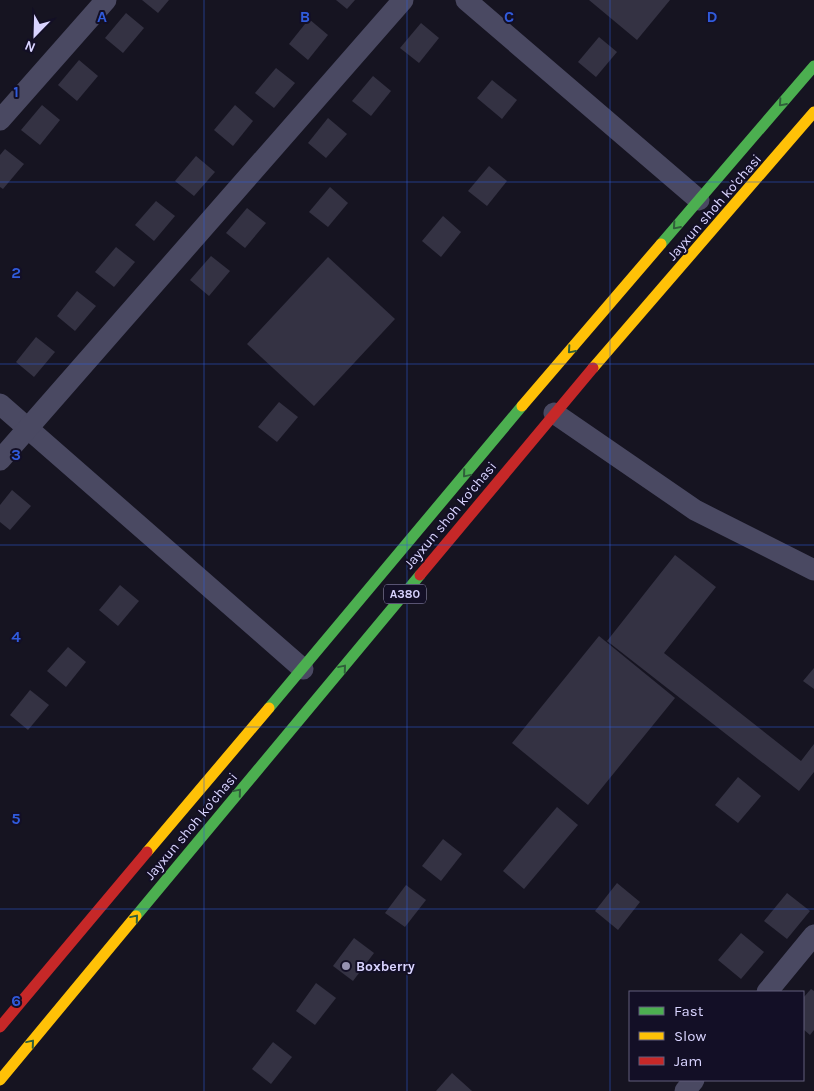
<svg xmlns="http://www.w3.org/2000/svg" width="814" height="1091" font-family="Karla,sans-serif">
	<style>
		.building { fill: #343243 }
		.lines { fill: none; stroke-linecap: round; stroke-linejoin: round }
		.street { stroke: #4a4962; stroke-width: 21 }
		.fast { stroke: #4caf50; stroke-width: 11 }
		.slow { stroke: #ffc107; stroke-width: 11 }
		.jam { stroke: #c62828; stroke-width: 11 }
		.oneway { stroke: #305f3b }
		.grid { fill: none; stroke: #305bdc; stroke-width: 1; stroke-opacity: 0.55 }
		.poi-dot { fill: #9591b1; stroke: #130f26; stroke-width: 2 }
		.labels { text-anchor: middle; stroke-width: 4; stroke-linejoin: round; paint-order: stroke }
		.shield { fill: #130f26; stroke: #9e99be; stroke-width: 1 }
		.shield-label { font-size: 12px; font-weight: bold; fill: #d9d4ff }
		.street-label { font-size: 14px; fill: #d9d4ff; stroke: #130f26 }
		.poi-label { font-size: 14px; font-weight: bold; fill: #d9d4ff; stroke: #130f26; text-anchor: start }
		.grid-label { font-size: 16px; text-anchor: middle; font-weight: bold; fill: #305bdc; stroke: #130f26; stroke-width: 4; stroke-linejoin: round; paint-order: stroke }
	</style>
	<rect width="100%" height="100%" fill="#161421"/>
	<g class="building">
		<polygon points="142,0 169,0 158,13"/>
		<polygon points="336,0 355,0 347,9"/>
		<polygon points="589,0 670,0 637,40"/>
		<polygon points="126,13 144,28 123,53 105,38"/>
		<polygon points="309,19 328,35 308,60 289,44"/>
		<polygon points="421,23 439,38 419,63 400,48"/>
		<polygon points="599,37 617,52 596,77 578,62"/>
		<polygon points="79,60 98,76 77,101 58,85"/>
		<polygon points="276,68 295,83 274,108 255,93"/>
		<polygon points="373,76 391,91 371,116 352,101"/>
		<polygon points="492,80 517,100 502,119 477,98"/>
		<polygon points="42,105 60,120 40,145 21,130"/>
		<polygon points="235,105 253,121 233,146 214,130"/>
		<polygon points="328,118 347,134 326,158 308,143"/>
		<polygon points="5,149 24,164 3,189 0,187 0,155"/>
		<polygon points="196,156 215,172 194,196 175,181"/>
		<polygon points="489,166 507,181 487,206 468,191"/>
		<polygon points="330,187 348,203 328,227 309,212"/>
		<polygon points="156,201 175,216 154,241 135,225"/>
		<polygon points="247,208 266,223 245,248 226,233"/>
		<polygon points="443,216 461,232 441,257 422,241"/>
		<polygon points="116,247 135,262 114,287 95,272"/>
		<polygon points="211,256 230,271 209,296 190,280"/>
		<polygon points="328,257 395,319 314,406 247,344"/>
		<polygon points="77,291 96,306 75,331 57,316"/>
		<polygon points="36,337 55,352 34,377 16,362"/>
		<polygon points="279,402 298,417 277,442 258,427"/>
		<polygon points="12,490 31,506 10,530 0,522 0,505"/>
		<polygon points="675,555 716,587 664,653 801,761 814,744 814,772 799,791 607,641"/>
		<polygon points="120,585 139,601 118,626 99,610"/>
		<polygon points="599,636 675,698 588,805 512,743"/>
		<polygon points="68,647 86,662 66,687 47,671"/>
		<polygon points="814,668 814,689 803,681"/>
		<polygon points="30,690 49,705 28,730 10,715"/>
		<polygon points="738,777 761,796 738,823 715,805"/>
		<polygon points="557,807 578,825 524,889 503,871"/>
		<polygon points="443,839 462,854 441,881 422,866"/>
		<polygon points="617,883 640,902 618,930 595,911"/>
		<polygon points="406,885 426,900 405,927 385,913"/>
		<polygon points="787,893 810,911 787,939 764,921"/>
		<polygon points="741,933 764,952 741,979 718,960"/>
		<polygon points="354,938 374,953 353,981 333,966"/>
		<polygon points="316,983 336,998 315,1025 296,1011"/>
		<polygon points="811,989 814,991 814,1030 810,1035 803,1029 803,998"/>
		<polygon points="273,1042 292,1057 271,1084 252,1069"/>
		<polygon points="452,1073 472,1091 436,1091"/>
	</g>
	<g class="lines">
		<g class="street">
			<polyline points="466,0 699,200"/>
			<polyline points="0,120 106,0"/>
			<polyline points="0,404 303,669"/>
			<polyline points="554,413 695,510 814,570"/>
			<polyline points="0,460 403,0"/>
			<polyline points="767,992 814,935"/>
			<polyline points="685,1091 694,1080"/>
		</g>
		<g class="fast">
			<polyline points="661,244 814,66"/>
			<polyline points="269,708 522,406"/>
			<polyline points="136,916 420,575"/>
		</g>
		<g class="slow">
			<polyline points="593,368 814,112"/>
			<polyline points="522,406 661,244"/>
			<polyline points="147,852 269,708"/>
			<polyline points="0,1080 136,916"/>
		</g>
		<g class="jam">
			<polyline points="420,575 593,368"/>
			<polyline points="0,1027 147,852"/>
		</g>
	</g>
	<defs><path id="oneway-chevron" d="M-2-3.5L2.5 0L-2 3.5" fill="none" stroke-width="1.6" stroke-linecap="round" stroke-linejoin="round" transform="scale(1.25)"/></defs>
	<g class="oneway">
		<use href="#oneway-chevron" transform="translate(782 103) rotate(131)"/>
		<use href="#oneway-chevron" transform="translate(676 226) rotate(131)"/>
		<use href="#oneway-chevron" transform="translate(571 350) rotate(131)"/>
		<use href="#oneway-chevron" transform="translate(466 474) rotate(130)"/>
		<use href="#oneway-chevron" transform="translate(343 668) rotate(-50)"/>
		<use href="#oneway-chevron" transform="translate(238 792) rotate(-50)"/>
		<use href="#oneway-chevron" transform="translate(135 918) rotate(-50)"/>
		<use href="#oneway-chevron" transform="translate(31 1043) rotate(-50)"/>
	</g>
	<path class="grid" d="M204 0V1091M407 0V1091M610 0V1091M0 182H814M0 364H814M0 545H814M0 727H814M0 909H814"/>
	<circle class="poi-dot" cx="346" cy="966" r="5"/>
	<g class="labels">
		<rect class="shield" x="384" y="584.5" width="42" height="19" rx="4"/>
		<g class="shield-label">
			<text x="405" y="598">A380</text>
		</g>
		<g class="street-label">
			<text transform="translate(714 207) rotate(-49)" y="5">Jayxun shoh ko'chasi</text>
			<text transform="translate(450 515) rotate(-50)" y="5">Jayxun shoh ko'chasi</text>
			<text transform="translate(191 826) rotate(-50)" y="5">Jayxun shoh ko'chasi</text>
		</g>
		<g class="poi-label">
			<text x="356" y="971">Boxberry</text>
		</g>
	</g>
	<g class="grid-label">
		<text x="102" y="22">A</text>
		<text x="305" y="22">B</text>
		<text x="509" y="22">C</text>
		<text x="712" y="22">D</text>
		<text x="16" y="97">1</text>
		<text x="16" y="278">2</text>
		<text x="16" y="460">3</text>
		<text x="16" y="642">4</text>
		<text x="16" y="824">5</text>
		<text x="16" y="1006">6</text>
	</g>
	<rect x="629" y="991" width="175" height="90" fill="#130f26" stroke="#625e7d"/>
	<rect x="639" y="1007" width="25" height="8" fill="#4caf50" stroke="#625e7d"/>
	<text x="674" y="1016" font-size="15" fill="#d9d4ff">Fast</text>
	<rect x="639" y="1032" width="25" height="8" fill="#ffc107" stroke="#625e7d"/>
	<text x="674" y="1041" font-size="15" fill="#d9d4ff">Slow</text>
	<rect x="639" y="1057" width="25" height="8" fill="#c62828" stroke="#625e7d"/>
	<text x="674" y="1066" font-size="15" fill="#d9d4ff">Jam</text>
	<g transform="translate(35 35) rotate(203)" stroke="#130f26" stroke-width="4" paint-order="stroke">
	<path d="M0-4L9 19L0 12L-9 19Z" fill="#d9d4ff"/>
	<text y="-8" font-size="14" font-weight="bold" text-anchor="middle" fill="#d9d4ff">N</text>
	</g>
</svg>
